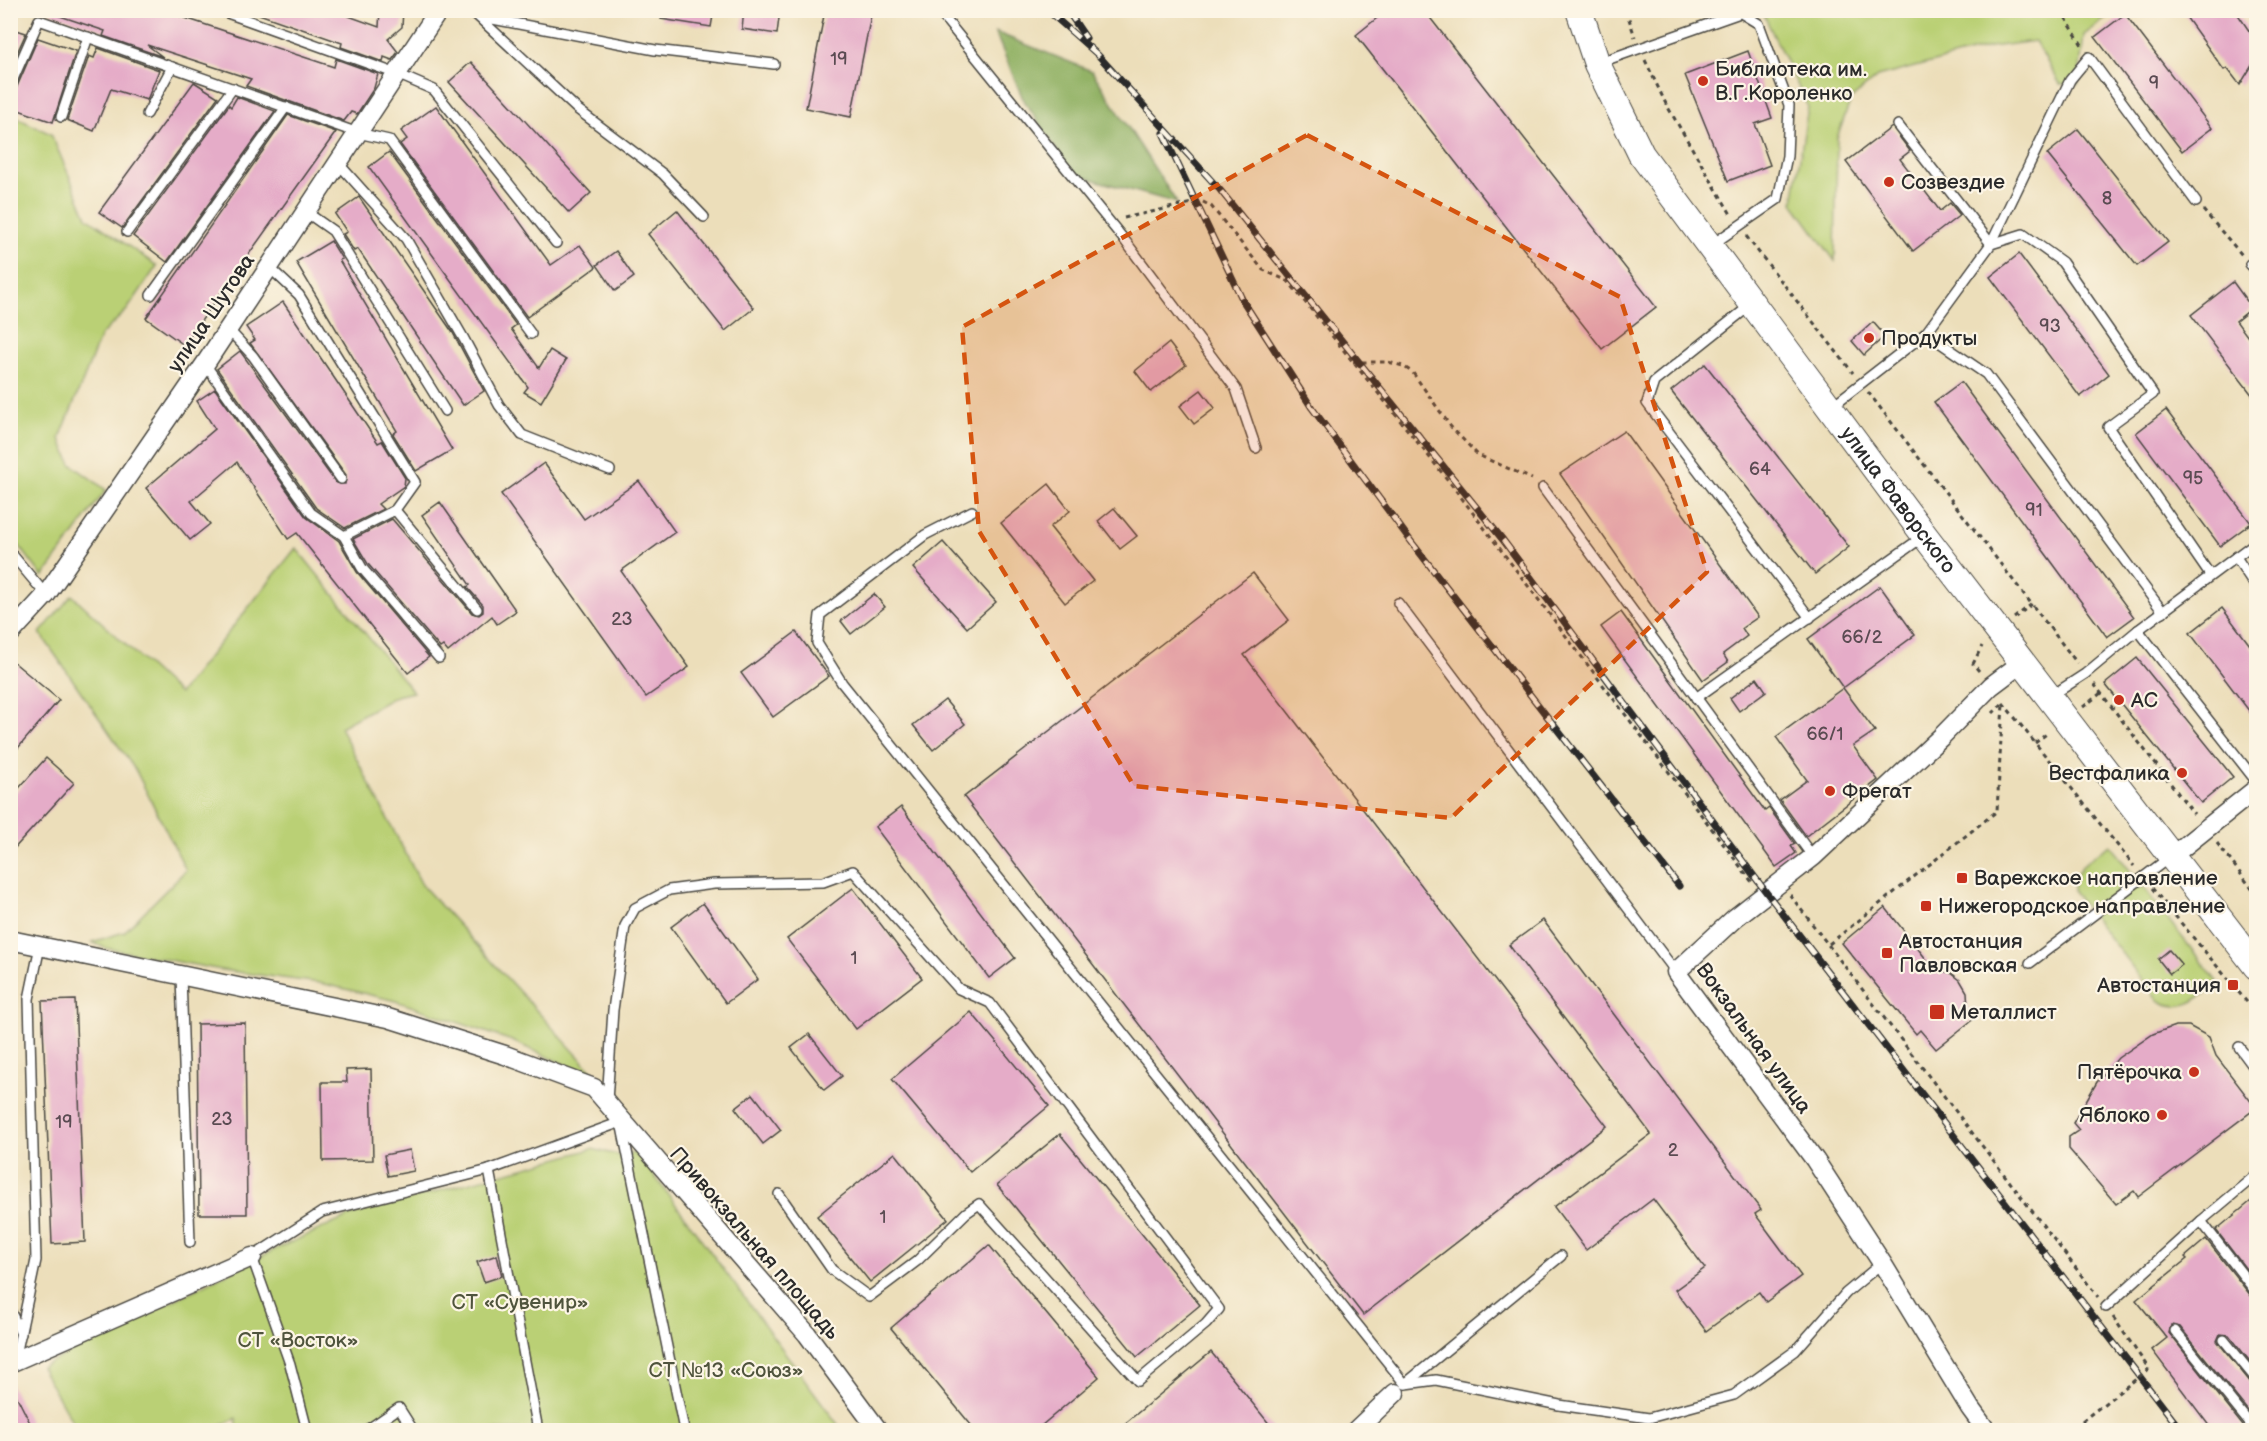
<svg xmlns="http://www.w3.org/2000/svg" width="2267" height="1441" font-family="'Balsamiq Sans',sans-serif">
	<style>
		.green { fill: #bad074; stroke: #727e50; stroke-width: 1.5 }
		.forest { fill: #93b266; stroke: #5f6e48; stroke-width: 1.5 }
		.building { fill: #e5acc8 }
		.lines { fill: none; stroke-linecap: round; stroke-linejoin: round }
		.lane-casing { stroke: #484640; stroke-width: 12 }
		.street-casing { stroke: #484640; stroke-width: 21 }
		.secondary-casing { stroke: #484640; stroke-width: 28 }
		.path { stroke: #484640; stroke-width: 3; stroke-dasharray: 4.5 4.5; stroke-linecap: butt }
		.lane { stroke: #fff; stroke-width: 9 }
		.street { stroke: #fff; stroke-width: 18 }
		.secondary { stroke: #fff; stroke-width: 26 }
		.rail-casing { stroke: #2b2b2b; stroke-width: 7 }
		.rail { stroke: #fcf5e5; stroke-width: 4.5; stroke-dasharray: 14; stroke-linecap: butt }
		.path-bridge { stroke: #484640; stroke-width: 3; stroke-dasharray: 4.5 4.5; stroke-linecap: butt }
		.marked { fill: #d5540f; fill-opacity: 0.2; stroke: #d5540f; stroke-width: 4.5; stroke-dasharray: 12 8; stroke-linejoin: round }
		.poi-dot { fill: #c8321e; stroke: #fcf5e5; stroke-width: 2 }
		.labels { text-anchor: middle; stroke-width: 4.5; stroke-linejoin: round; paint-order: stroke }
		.number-label { font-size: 18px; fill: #5a4b52 }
		.poi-label { font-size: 21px; fill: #2b2b2b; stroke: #fcf5e5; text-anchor: start }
		.street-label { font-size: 21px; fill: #2b2b2b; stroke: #fcf5e5 }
		.park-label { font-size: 21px; fill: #4f543d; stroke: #fcf5e5 }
	</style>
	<rect width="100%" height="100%" fill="#fcf5e5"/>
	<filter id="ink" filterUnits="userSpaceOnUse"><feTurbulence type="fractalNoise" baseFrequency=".0167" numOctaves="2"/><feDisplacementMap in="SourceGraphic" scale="12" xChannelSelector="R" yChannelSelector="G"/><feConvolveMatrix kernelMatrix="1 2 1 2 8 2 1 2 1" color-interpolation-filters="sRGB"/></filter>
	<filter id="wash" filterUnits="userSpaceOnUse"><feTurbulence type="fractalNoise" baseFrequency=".008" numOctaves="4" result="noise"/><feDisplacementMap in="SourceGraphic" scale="24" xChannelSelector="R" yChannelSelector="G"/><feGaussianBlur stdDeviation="1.35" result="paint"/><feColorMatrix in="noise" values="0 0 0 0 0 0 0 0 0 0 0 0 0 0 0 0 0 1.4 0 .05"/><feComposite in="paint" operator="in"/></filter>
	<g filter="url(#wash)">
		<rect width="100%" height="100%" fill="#ecdeba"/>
		<g class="green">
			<polygon points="1762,11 2116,11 2084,35 2078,84 2060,84 2035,41 1990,47 1877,77 1851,99 1837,138 1835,261 1793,203 1808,107"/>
			<polygon points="11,115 51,134 87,217 157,266 127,310 101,335 60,438 71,464 106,490 43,577 11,535"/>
			<polygon points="296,548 413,692 396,696 340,727 422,885 600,1080 512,1041 396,1001 320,983 222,970 105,948 92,942 124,932 186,870 136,771 40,633 72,595 179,694"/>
			<path d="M2110 845 2218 983C2200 998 2182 1015 2158 1000L2073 891C2073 866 2092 857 2110 845Z"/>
			<polygon points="592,1149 622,1156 637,1152 842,1430 238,1430 236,1418 213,1430 77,1430 41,1367 280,1247 355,1214"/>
		</g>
		<polygon class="forest" points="995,32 1092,71 1177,203 1073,174 1023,99"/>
		<g id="blocks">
			<g class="building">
				<polygon points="51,10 161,10 334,67 336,59 378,74 374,88 357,114 351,112 344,121 246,86 251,79 147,45 163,57 103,36 105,31 51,13"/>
				<polygon points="256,10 332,10 379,27 380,10 403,10 402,27 388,39 398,52 392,60 384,57 383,62 341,47 342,43 256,13"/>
				<polygon points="662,10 714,10 711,27 661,19"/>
				<polygon points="744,10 780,10 777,34 742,29"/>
				<polygon points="825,10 872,10 851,117 806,108"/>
				<polygon points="1387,10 1424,10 1656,307 1602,349 1356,35"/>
				<polygon points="2181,10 2235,10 2256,41 2256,59 2240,85 2227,68 2224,70"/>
				<polygon points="2125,14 2212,128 2182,151 2095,37"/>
				<polygon points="10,28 26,33 10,68"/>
				<polygon points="38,38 76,51 53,122 10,107 10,93 16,89"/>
				<polygon points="98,48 159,70 147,100 111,89 94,131 67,120 89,56 94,58"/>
				<polygon points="1748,51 1772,118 1755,124 1770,165 1728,181 1685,75"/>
				<polygon points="471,62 591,193 569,213 449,82"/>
				<polygon points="194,82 218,97 122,228 99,212"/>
				<polygon points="237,97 275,111 167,262 133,236 229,105 231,107"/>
				<polygon points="436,106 551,265 580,245 596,267 527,317 400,144 407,139 401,131"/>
				<polygon points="288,115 336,132 184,345 146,318"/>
				<polygon points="1892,127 1910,151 1900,159 1940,211 1950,203 1960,215 1913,251 1846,162"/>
				<polygon points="2078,129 2168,242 2137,266 2047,154"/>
				<polygon points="389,152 516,325 511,329 539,368 550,350 566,360 541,402 524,392 528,387 369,167"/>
				<polygon points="359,197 453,333 484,391 463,405 358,249 354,251 343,234 347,232 335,214"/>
				<polygon points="677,210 754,308 725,331 648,234"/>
				<polygon points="331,241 342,259 339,260 452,450 416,471 393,434 397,431 296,262"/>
				<polygon points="616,251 634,277 615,291 597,265"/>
				<polygon points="2019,254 2109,374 2080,397 1990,277"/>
				<polygon points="2233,282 2252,308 2236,321 2256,348 2256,400 2191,315"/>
				<polygon points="283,302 378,443 382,441 405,478 404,486 378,504 383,509 345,528 316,508 217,369 240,351 336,483 345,484 346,475 250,343 255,340 246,327"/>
				<polygon points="1873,322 1885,336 1864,355 1852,341"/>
				<polygon points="1169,343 1186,365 1151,392 1135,371"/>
				<polygon points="1705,364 1849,547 1815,574 1671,391"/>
				<polygon points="1961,382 2134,617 2107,637 1934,402"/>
				<polygon points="215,389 306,517 339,541 357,572 429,657 408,673 297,533 288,539 237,462 191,501 210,524 190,540 146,488 215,429 197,401"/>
				<polygon points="1201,390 1215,408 1194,424 1180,406"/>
				<polygon points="2166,410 2251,523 2220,546 2136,433"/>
				<polygon points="1624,431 1758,617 1742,628 1747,636 1723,654 1728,662 1703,680 1560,474"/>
				<polygon points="544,463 584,519 639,481 675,532 621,571 689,667 646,697 501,494"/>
				<polygon points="1049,484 1070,511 1050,527 1093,581 1065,603 1001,523"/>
				<polygon points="440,502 516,611 497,624 492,616 448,652 443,646 440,648 368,564 353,539 392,519 472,613 479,615 483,612 483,605 467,587 470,585 422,515"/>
				<polygon points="1114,508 1137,536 1120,549 1098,521"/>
				<polygon points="943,542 996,602 967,628 913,568"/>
				<polygon points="1253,573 1289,620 1244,655 1607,1126 1363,1315 964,797"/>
				<polygon points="1880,586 1915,635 1843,688 1808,639"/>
				<polygon points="874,594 885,607 851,634 841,621"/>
				<polygon points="2222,608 2256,653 2256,720 2190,633"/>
				<polygon points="1621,612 1765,811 1769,808 1795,844 1791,846 1796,853 1776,867 1601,627"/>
				<polygon points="796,632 829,676 773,717 741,673"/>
				<polygon points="2137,658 2233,777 2201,803 2105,684"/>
				<polygon points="10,659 59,700 18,748 10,741"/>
				<polygon points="1757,678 1766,691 1739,711 1730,698"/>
				<polygon points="1843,688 1875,731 1853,746 1878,780 1806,836 1780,800 1807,780 1776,737"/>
				<polygon points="945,700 965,724 933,750 913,725"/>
				<polygon points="46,758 74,783 10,853 10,798"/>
				<polygon points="901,807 1015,958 989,978 875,827"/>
				<polygon points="853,888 922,978 856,1029 787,939"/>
				<polygon points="703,903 758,979 726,1003 671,927"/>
				<polygon points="1885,907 1934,969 1951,973 1960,980 1967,992 1968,1008 1976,1017 1936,1049 1920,1030 1916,1034 1842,943"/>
				<polygon points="1543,920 1761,1210 1755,1214 1801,1276 1766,1302 1759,1292 1706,1331 1675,1290 1705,1268 1653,1199 1586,1250 1554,1207 1651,1134 1509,945"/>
				<polygon points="2169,950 2182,965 2170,974 2158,959"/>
				<polygon points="75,1000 85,1242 52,1244 42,1001"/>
				<polygon points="971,1012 1049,1106 970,1172 892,1079"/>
				<polygon points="245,1023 247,1214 199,1214 197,1024"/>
				<polygon points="2175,1026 2189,1026 2209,1037 2216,1056 2256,1108 2138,1197 2134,1191 2116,1204 2069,1149 2069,1137 2079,1130 2073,1123 2097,1082 2118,1058 2153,1034"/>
				<polygon points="809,1034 842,1076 824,1090 791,1048"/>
				<polygon points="371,1069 373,1160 323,1161 322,1082 347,1082 346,1070"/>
				<polygon points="753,1094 781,1130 763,1144 735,1108"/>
				<polygon points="1060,1134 1200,1305 1137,1357 997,1185"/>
				<polygon points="410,1150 414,1171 388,1176 384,1155"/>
				<polygon points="895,1153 948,1219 870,1282 817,1216"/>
				<polygon points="2256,1197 2256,1282 2216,1230"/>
				<polygon points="2206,1239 2251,1296 2256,1299 2256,1369 2229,1335 2220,1334 2217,1341 2251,1383 2256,1386 2256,1421 2180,1327 2171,1325 2169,1333 2247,1431 2213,1431 2152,1350 2167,1338 2136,1300 2187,1259 2185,1257"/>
				<polygon points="989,1245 1099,1377 1035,1431 976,1431 891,1328"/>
				<polygon points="497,1255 502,1276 484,1282 477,1262"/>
				<polygon points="1211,1352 1275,1431 1116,1431"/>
				<polygon points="10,1383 34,1431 10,1431"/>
			</g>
		</g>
	</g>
	<g filter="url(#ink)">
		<use href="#blocks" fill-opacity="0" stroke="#484640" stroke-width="1.5"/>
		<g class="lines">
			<g class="lane-casing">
				<g id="lane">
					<polyline points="219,10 397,74 434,90 556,243"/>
					<polyline points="471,10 577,109 663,174 704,217"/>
					<polyline points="938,10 1126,242 1236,389 1256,448"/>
					<polyline points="478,13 487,18 655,50 774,64"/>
					<polyline points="1598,63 1737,14"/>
					<polyline points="10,86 39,20 358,133 389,140 531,334"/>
					<polyline points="147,114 172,67"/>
					<polyline points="61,117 88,37"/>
					<polyline points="1898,125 1991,244 2023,234 2062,262 2153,394 2108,427 2210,575"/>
					<polyline points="338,163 406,239 464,339 499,405 522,435 610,470"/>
					<polyline points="306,212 333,231 445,411"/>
					<polyline points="127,232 233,88"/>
					<polyline points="1710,246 1778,199 1787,156 1789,105 1759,24 1736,10"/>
					<polyline points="2250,264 2256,270"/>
					<polyline points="269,267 299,295 415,482 395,510 477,609"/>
					<polyline points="151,295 286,107"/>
					<polyline points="1752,304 1654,382 1647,403 1810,618"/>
					<polyline points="228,329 253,356 341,479"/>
					<polyline points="1926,333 1986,374 2163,612"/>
					<polyline points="205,364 311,513 344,536"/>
					<polyline points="1832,406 1926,333 1991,244 2070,80 2089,57 2196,202"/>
					<polyline points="1543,488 1813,857"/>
					<polyline points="395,510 344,536 362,568 439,658"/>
					<polyline points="972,511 925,535 820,615 817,643 842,683 1405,1384 1561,1256"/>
					<polyline points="10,552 46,595"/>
					<polyline points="2236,557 2256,587"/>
					<polyline points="1398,603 1676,972"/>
					<polyline points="2138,630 2256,781"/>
					<polyline points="2051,696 2085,674 2138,630 2256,542"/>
					<polyline points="1696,698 1924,536"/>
					<polyline points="2030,963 2170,857"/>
					<polyline points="181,976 190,1242"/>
					<polyline points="2239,1047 2256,1070"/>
					<polyline points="607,1101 613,1010 625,926 635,908 669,890 714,884 823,882 853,871 959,989 990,1003 1219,1309 1206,1324 1138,1381 979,1204 966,1213 917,1261 869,1297 832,1270 779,1194"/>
					<polyline points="489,1170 538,1430"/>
					<polyline points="2201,1221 2256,1292"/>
					<polyline points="2106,1307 2201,1221 2256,1175"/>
					<polyline points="10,1310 21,1334"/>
					<polyline points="2175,1331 2255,1430"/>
					<polyline points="2224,1340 2256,1379"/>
					<polyline points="15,1360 36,1260 29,999 40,946"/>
					<polyline points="1406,1384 1436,1380 1559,1405 1649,1418 1734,1395 1795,1351 1846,1293 1882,1263"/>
					<polyline points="307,1430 290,1364 252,1257 322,1212 489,1170 621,1122 684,1430"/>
					<polyline points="367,1430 399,1408 413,1430"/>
				</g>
			</g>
			<g class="street-casing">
				<g id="street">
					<polyline points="10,634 46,595 205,364 439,10"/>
					<polyline points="2172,856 2256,789"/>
					<polyline points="10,940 388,1018 505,1055 594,1088 807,1334 878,1430"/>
					<polyline points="10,1363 252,1257"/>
					<polyline points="1356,1430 1395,1393"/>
					<polyline points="1986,1430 1970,1408 1882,1263 1815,1160 1676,972 1736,917 1813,857 1941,737 1991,686 2023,662"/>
				</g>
			</g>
			<g class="secondary-casing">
				<g id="secondary">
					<path id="s1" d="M1579 10 1597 64 1641 154 1925 536 2256 966"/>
				</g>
			</g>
			<g class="path">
				<polyline points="1626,10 1635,37"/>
				<polyline points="2061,10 2082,45"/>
				<polyline points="1645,60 1666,104 1732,216"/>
				<polyline points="2203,210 2242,255"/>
				<polyline points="1124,218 1201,201 1211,206 1263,270 1288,281 1451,484 1752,882"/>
				<polyline points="1746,236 1853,373"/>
				<polyline points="1353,362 1388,362 1403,366 1413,373 1451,427 1478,455 1532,479"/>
				<polyline points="1868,392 2077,663"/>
				<polyline points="2014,618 2032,604"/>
				<polyline points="1979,671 1973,664 1982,646"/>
				<polyline points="2094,684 2194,814"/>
				<polyline points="2003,703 2134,866"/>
				<polyline points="2083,707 2101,693"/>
				<polyline points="2035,743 2049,732"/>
				<polyline points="2217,843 2256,894"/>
				<polyline points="2152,888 2256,1013"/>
				<polyline points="1790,895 2098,1297"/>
				<polyline points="1829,944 1997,811 2003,703 1993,713"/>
				<polyline points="2113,1317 2149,1369"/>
				<polyline points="2082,1421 2089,1430"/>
			</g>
			<use href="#lane" class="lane"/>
			<use href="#street" class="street"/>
			<use href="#secondary" class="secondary"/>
			<g class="rail-casing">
				<g id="rail">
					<polyline points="1047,10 1098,55 1220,190 1503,540 1766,892 2181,1430"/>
					<polyline points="1067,10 1086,38"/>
					<polyline points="1163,133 1243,301 1312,408 1413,544 1679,886"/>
				</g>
			</g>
			<use href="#rail" class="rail"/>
			<polyline class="path-bridge" points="2082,1421 2149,1369"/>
		</g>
	</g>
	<path class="marked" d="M1307 135 1620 297 1707 572 1451 818 1134 786 979 531 962 327Z"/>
	<g class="poi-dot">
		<circle cx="1703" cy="81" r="6"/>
		<circle cx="1889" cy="182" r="6"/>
		<circle cx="1869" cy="338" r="6"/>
		<circle cx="2119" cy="700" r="6"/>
		<circle cx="2182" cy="773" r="6"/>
		<circle cx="1830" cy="791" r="6"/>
		<rect x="1956" y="872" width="12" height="12" rx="3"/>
		<rect x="1920" y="900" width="12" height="12" rx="3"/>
		<rect x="1881" y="947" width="12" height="12" rx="3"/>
		<rect x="2227" y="979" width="12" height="12" rx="3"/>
		<rect x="1929" y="1004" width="16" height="16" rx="3"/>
		<circle cx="2194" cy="1072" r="6"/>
		<circle cx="2162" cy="1115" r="6"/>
	</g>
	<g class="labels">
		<g class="number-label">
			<text x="839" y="65">19</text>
			<text x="2154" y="89">9</text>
			<text x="2107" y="204">8</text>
			<text x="2050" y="332">93</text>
			<text x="1760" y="475">64</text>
			<text x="2193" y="484">95</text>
			<text x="2034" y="516">91</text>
			<text x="622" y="625">23</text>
			<text x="1862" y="643">66/2</text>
			<text x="1825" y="740">66/1</text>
			<text x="854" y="964">1</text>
			<text x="222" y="1125">23</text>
			<text x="64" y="1128">19</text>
			<text x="1673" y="1156">2</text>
			<text x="883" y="1223">1</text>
		</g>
		<g class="poi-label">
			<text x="1715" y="76">Библиотека им.<tspan x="1715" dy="24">В.Г.Короленко</tspan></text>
			<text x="1901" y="189">Созвездие</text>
			<text x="1881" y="345">Продукты</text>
			<text x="2131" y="707">АС</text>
			<text x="2170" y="780" text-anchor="end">Вестфалика</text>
			<text x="1842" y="798">Фрегат</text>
			<text x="1974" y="885">Варежское направление</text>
			<text x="1938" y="913">Нижегородское направление</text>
			<text x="1899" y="948">Автостанция<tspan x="1899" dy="24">Павловская</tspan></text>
			<text x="2221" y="992" text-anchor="end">Автостанция</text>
			<text x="1950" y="1019">Металлист</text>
			<text x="2182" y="1079" text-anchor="end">Пятёрочка</text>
			<text x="2150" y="1122" text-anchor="end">Яблоко</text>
		</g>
		<g class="street-label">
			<text transform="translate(211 313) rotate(-56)" y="7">улица Шутова</text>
			<text dy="7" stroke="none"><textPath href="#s1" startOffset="588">улица Фаворского</textPath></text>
			<text transform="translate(1754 1038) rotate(54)" y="7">Вокзальная улица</text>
			<text transform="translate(755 1243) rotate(49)" y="7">Привокзальная площадь</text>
		</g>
		<g class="park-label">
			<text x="520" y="1309">СТ «Сувенир»</text>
			<text x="298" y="1347">СТ «Восток»</text>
			<text x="726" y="1377">СТ №13 «Союз»</text>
		</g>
	</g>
	<rect width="2267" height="1441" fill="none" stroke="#fcf5e5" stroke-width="36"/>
</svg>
